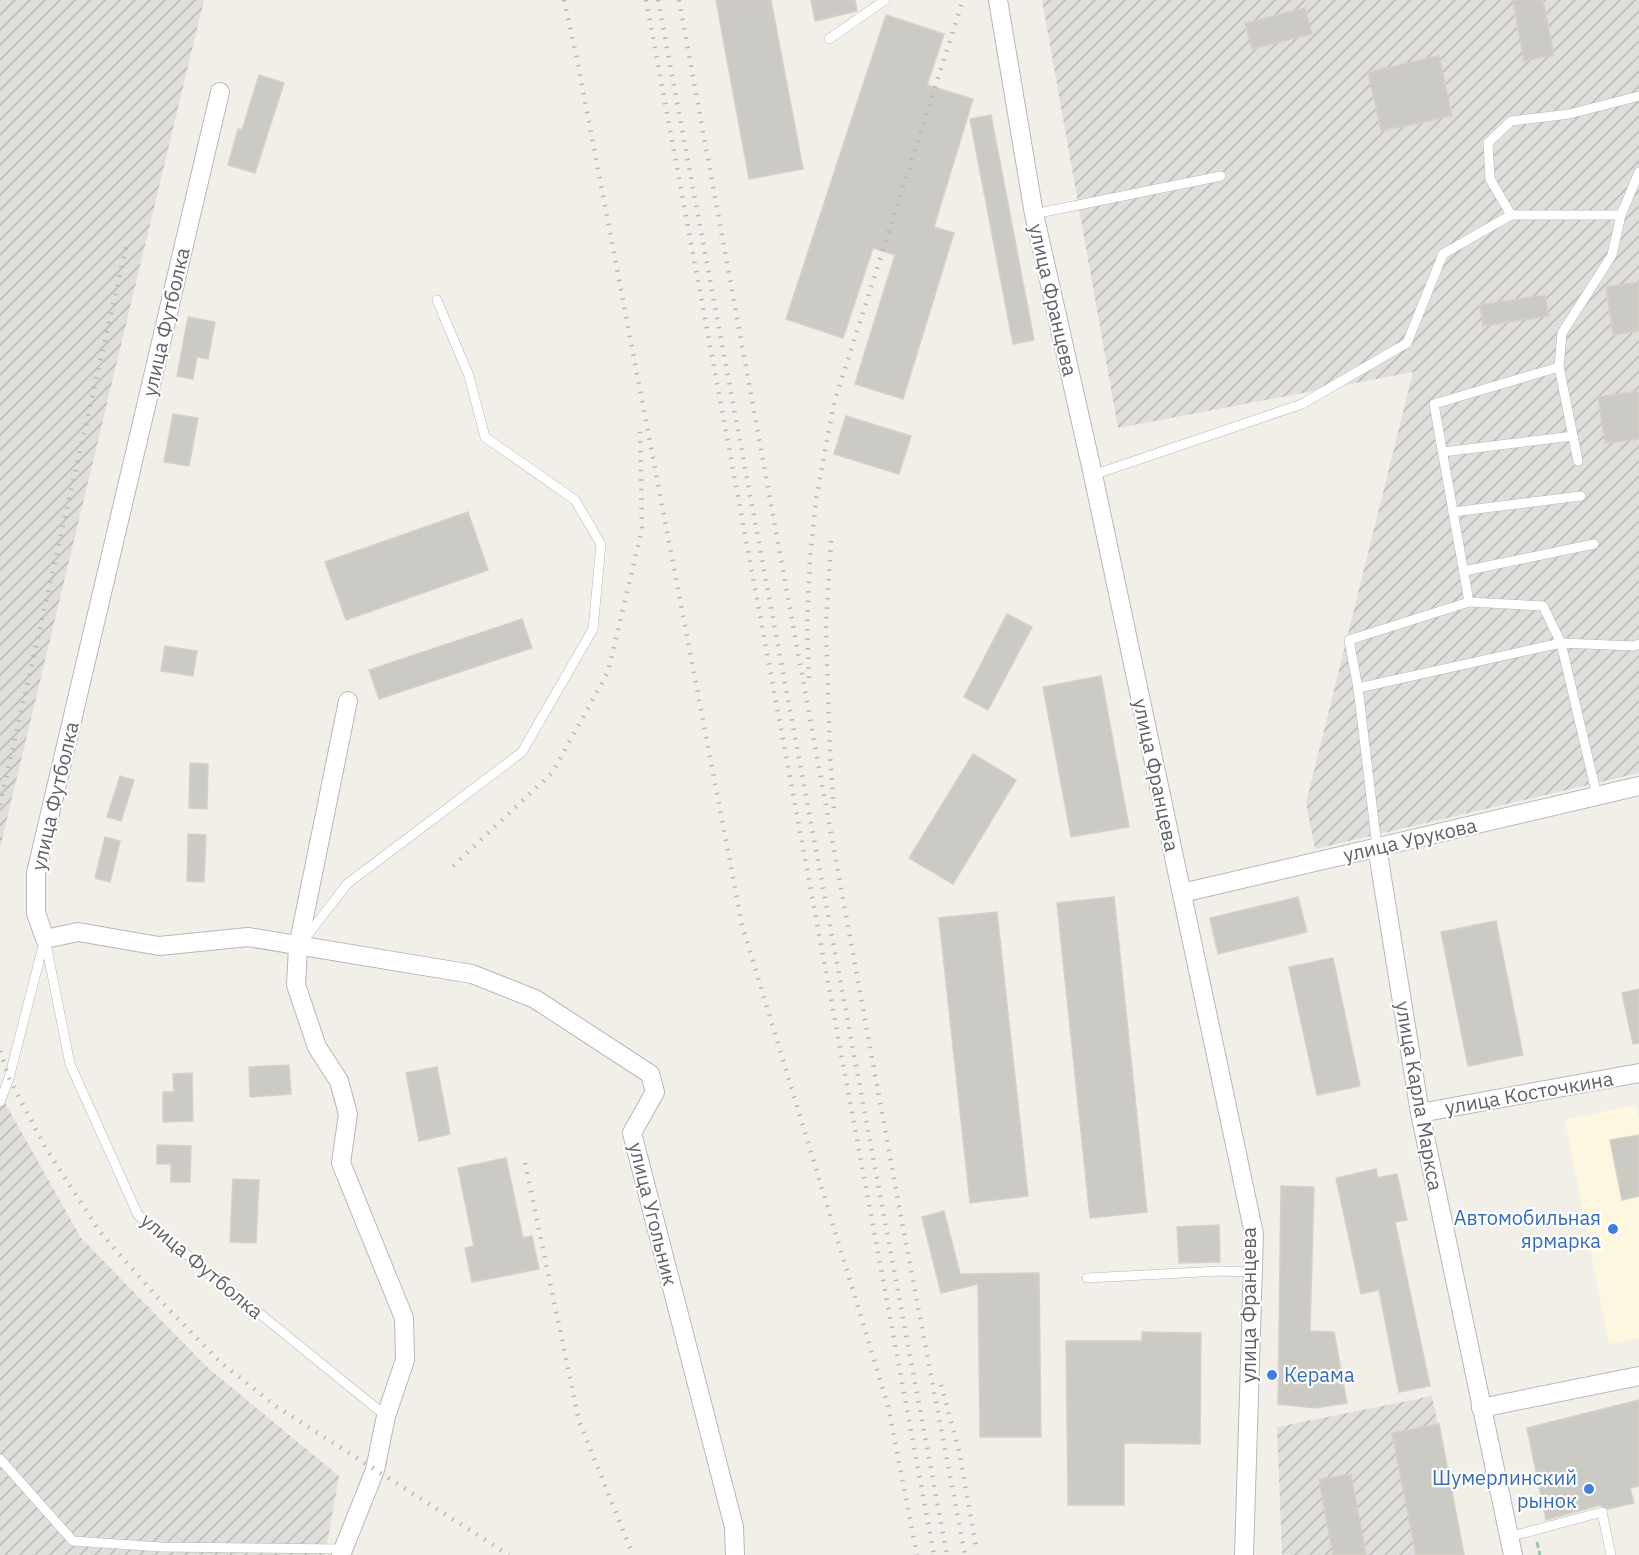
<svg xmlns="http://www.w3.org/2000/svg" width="1639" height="1555" font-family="'IBM Plex Sans',sans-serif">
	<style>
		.commercial { fill: #fef7e0 }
		.industrial { fill: url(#industrial-furrows) }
		.building { fill: #cccac5; stroke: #d6d1c6; stroke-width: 1.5 }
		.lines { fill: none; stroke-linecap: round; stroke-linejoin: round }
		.lane-casing { stroke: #b5b8bc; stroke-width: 10 }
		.street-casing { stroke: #b5b8bc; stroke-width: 20 }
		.path { stroke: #9cc7a9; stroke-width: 3; stroke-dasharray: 6 3; stroke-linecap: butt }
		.lane { stroke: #fff; stroke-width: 9 }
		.street { stroke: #fff; stroke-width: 18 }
		.rail { stroke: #b6b7b8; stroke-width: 4.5; stroke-dasharray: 1.5 8; stroke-linecap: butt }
		.shop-dot { fill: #3f7fe0; stroke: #fff; stroke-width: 2 }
		.labels { text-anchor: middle; stroke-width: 4.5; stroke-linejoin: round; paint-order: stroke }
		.street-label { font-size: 20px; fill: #5f6368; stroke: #fff }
		.shop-label { font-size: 20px; fill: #366cbe; stroke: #fff; text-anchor: end }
	</style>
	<defs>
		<pattern id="industrial-furrows" width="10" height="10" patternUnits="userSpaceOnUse" patternTransform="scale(1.5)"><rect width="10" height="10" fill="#e0deda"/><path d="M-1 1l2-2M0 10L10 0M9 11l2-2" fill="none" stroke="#b9b8b5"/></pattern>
	</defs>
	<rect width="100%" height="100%" fill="#f1efe8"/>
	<polygon class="commercial" points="1636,1105 1639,1119 1639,1338 1609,1344 1565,1120"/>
	<g class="industrial">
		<polygon points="0,0 204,0 0,848"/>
		<polygon points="1042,0 1639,0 1639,773 1315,849 1306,803 1413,372 1118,428"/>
		<polygon points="0,1094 81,1238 208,1368 339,1476 325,1555 0,1555"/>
		<polygon points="1432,1396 1464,1555 1282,1555 1277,1427"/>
	</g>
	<g class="building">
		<polygon points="716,0 771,0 803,169 749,179"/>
		<polygon points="811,0 855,0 857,11 815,21"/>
		<polygon points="1513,0 1543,0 1554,55 1524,61"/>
		<polygon points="1305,8 1312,34 1252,49 1245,23"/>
		<polygon points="886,15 944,34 927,85 973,99 934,227 954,233 903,399 855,384 895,255 873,248 843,338 786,319"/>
		<polygon points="1439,56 1452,116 1381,131 1368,72"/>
		<polygon points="259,75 284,83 255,173 228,165 238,129 242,130"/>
		<polygon points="991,115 1034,340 1013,344 970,119"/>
		<polygon points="1639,282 1639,331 1613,335 1606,287"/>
		<polygon points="1545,295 1549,316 1483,326 1480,305"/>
		<polygon points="188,317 215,322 208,359 197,357 193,379 177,376"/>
		<polygon points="1639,391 1639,439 1605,443 1598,397"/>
		<polygon points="173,414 198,418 189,466 164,462"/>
		<polygon points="846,416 911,436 899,474 834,454"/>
		<polygon points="468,512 488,570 346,620 325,562"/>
		<polygon points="1007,614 1032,627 988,710 964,697"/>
		<polygon points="522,619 532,648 379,699 369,670"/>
		<polygon points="165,646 197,651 193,676 161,671"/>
		<polygon points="1101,676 1129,827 1071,837 1043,687"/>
		<polygon points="973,754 1016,780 953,884 909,858"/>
		<polygon points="190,763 208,764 207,809 189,808"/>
		<polygon points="120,776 134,780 121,821 107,817"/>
		<polygon points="188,834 206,835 204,882 187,881"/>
		<polygon points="105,837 120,841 110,882 95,878"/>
		<polygon points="1114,897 1147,1212 1090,1218 1057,903"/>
		<polygon points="1298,897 1307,932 1218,954 1210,918"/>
		<polygon points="997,912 1028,1196 970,1203 939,918"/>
		<polygon points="1496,921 1523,1055 1468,1066 1441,932"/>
		<polygon points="1333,958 1360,1086 1317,1095 1289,967"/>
		<polygon points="1639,989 1639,1043 1633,1044 1622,993"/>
		<polygon points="289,1065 291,1094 250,1097 249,1067"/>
		<polygon points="437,1067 450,1134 419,1141 406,1073"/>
		<polygon points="192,1073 193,1121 163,1122 163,1092 174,1092 173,1074"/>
		<polygon points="1639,1135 1639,1196 1622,1200 1610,1140"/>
		<polygon points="157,1145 191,1146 190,1182 171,1182 171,1164 157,1164"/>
		<polygon points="506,1158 523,1238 532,1236 539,1269 472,1282 465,1248 474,1246 458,1168"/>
		<polygon points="1376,1169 1378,1178 1397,1174 1407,1220 1395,1222 1430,1386 1399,1392 1379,1290 1361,1294 1336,1178"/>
		<polygon points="233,1179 259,1180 256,1243 230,1242"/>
		<polygon points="1281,1186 1314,1187 1310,1331 1334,1332 1347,1403 1316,1408 1278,1404"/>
		<polygon points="944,1211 960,1274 1039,1273 1041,1437 980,1437 978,1284 941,1293 922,1217"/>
		<polygon points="1219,1225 1220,1262 1179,1263 1177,1227"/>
		<polygon points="1142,1332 1201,1333 1200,1444 1124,1443 1124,1505 1068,1505 1066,1341 1142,1341"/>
		<polygon points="1639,1400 1639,1486 1630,1488 1634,1503 1608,1509 1600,1505 1546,1520 1527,1428"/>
		<polygon points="1439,1424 1464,1555 1416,1555 1392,1433"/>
		<polygon points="1351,1474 1366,1555 1333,1555 1319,1479"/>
	</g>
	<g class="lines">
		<g class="lane-casing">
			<g id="lane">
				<polyline points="829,39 885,0"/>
				<polyline points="1034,214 1221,176"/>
				<polyline points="1621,215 1511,215 1490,179 1488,143 1511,121 1569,114 1639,96"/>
				<polyline points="1443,452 1573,436"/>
				<polyline points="1578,461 1559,367 1562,333 1612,255 1621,215 1639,172"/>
				<polyline points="1093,475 1302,404 1407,343 1443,254 1511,215"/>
				<polyline points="1453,512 1581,496"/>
				<polyline points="1464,571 1594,544"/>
				<polyline points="1358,688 1349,640 1469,602"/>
				<polyline points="1597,796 1561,643 1634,646 1639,644"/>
				<polyline points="1377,847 1358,688 1561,643 1543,606 1469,602 1434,404 1559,367"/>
				<polyline points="45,939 70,1064 138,1215 386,1416"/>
				<polyline points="303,941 347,884 522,752 593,629 601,544 575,500 485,437 469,376 437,300"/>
				<polyline points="0,1102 9,1078 44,942"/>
				<polyline points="1087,1278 1220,1271 1252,1272"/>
				<polyline points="0,1459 73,1541 161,1547 343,1549"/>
				<polyline points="1509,1537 1602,1512 1611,1555"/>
			</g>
		</g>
		<g class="street-casing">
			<g id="street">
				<polyline points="998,0 1034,214 1093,475 1254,1234 1244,1555"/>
				<polyline points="220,92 36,873 36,913 45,939 78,932 159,946 248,937 472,974 535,999 650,1074 655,1092 632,1133 734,1527 735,1555"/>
				<polyline points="1377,847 1420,1113 1513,1555"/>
				<polyline points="1182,893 1639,786"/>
				<polyline points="1420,1113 1639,1073"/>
				<polyline points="1481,1408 1639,1376"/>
				<polyline points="341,1555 375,1470 386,1416 405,1360 404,1318 341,1163 348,1114 339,1081 317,1047 296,985 298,947 348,701"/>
			</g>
		</g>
		<polyline class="path" points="1537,1542 1540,1555"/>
		<use href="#lane" class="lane"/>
		<use href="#street" class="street"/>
		<g class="rail">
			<polyline points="564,0 577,59 742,925 888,1406 917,1555"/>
			<polyline points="646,0 934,1555"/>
			<polyline points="658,0 947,1555"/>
			<polyline points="679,0 901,1217 965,1555"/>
			<polyline points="831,541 826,627 830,754 834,811"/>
			<polyline points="809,678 807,625 810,559 816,499 834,403 963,0"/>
			<polyline points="0,805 127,243"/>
			<polyline points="453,866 552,773 608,672 642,529 640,429"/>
			<polyline points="0,1051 9,1078 45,1147 100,1232 158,1298 220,1362 277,1407 509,1555"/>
			<polyline points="525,1163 579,1421 633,1555"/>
			<polyline points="941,1385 959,1451 976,1546"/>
		</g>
	</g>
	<g class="shop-dot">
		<circle cx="1613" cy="1229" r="6"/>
		<circle cx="1272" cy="1375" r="6"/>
		<circle cx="1589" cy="1489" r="6"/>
	</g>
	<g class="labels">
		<g class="street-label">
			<text transform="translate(1053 300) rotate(77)" y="7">улица Францева</text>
			<text transform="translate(166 322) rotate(-77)" y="7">улица Футболка</text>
			<text transform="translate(1156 775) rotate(78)" y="7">улица Францева</text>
			<text transform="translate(55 796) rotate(-77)" y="7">улица Футболка</text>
			<text transform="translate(1410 840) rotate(-13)" y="7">улица Урукова</text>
			<text transform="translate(1529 1093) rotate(-10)" y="7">улица Косточкина</text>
			<text transform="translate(1419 1096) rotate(80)" y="7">улица Карла Маркса</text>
			<text transform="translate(653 1214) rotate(76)" y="7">улица Угольник</text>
			<text transform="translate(202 1266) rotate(40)" y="7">улица Футболка</text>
			<text transform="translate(1249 1305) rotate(-90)" y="7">улица Францева</text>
		</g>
		<g class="shop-label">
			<text x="1601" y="1225">Автомобильная<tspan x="1601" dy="23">ярмарка</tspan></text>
			<text x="1284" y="1382" text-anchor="start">Керама</text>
			<text x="1577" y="1485">Шумерлинский<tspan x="1577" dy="23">рынок</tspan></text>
		</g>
	</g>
</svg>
